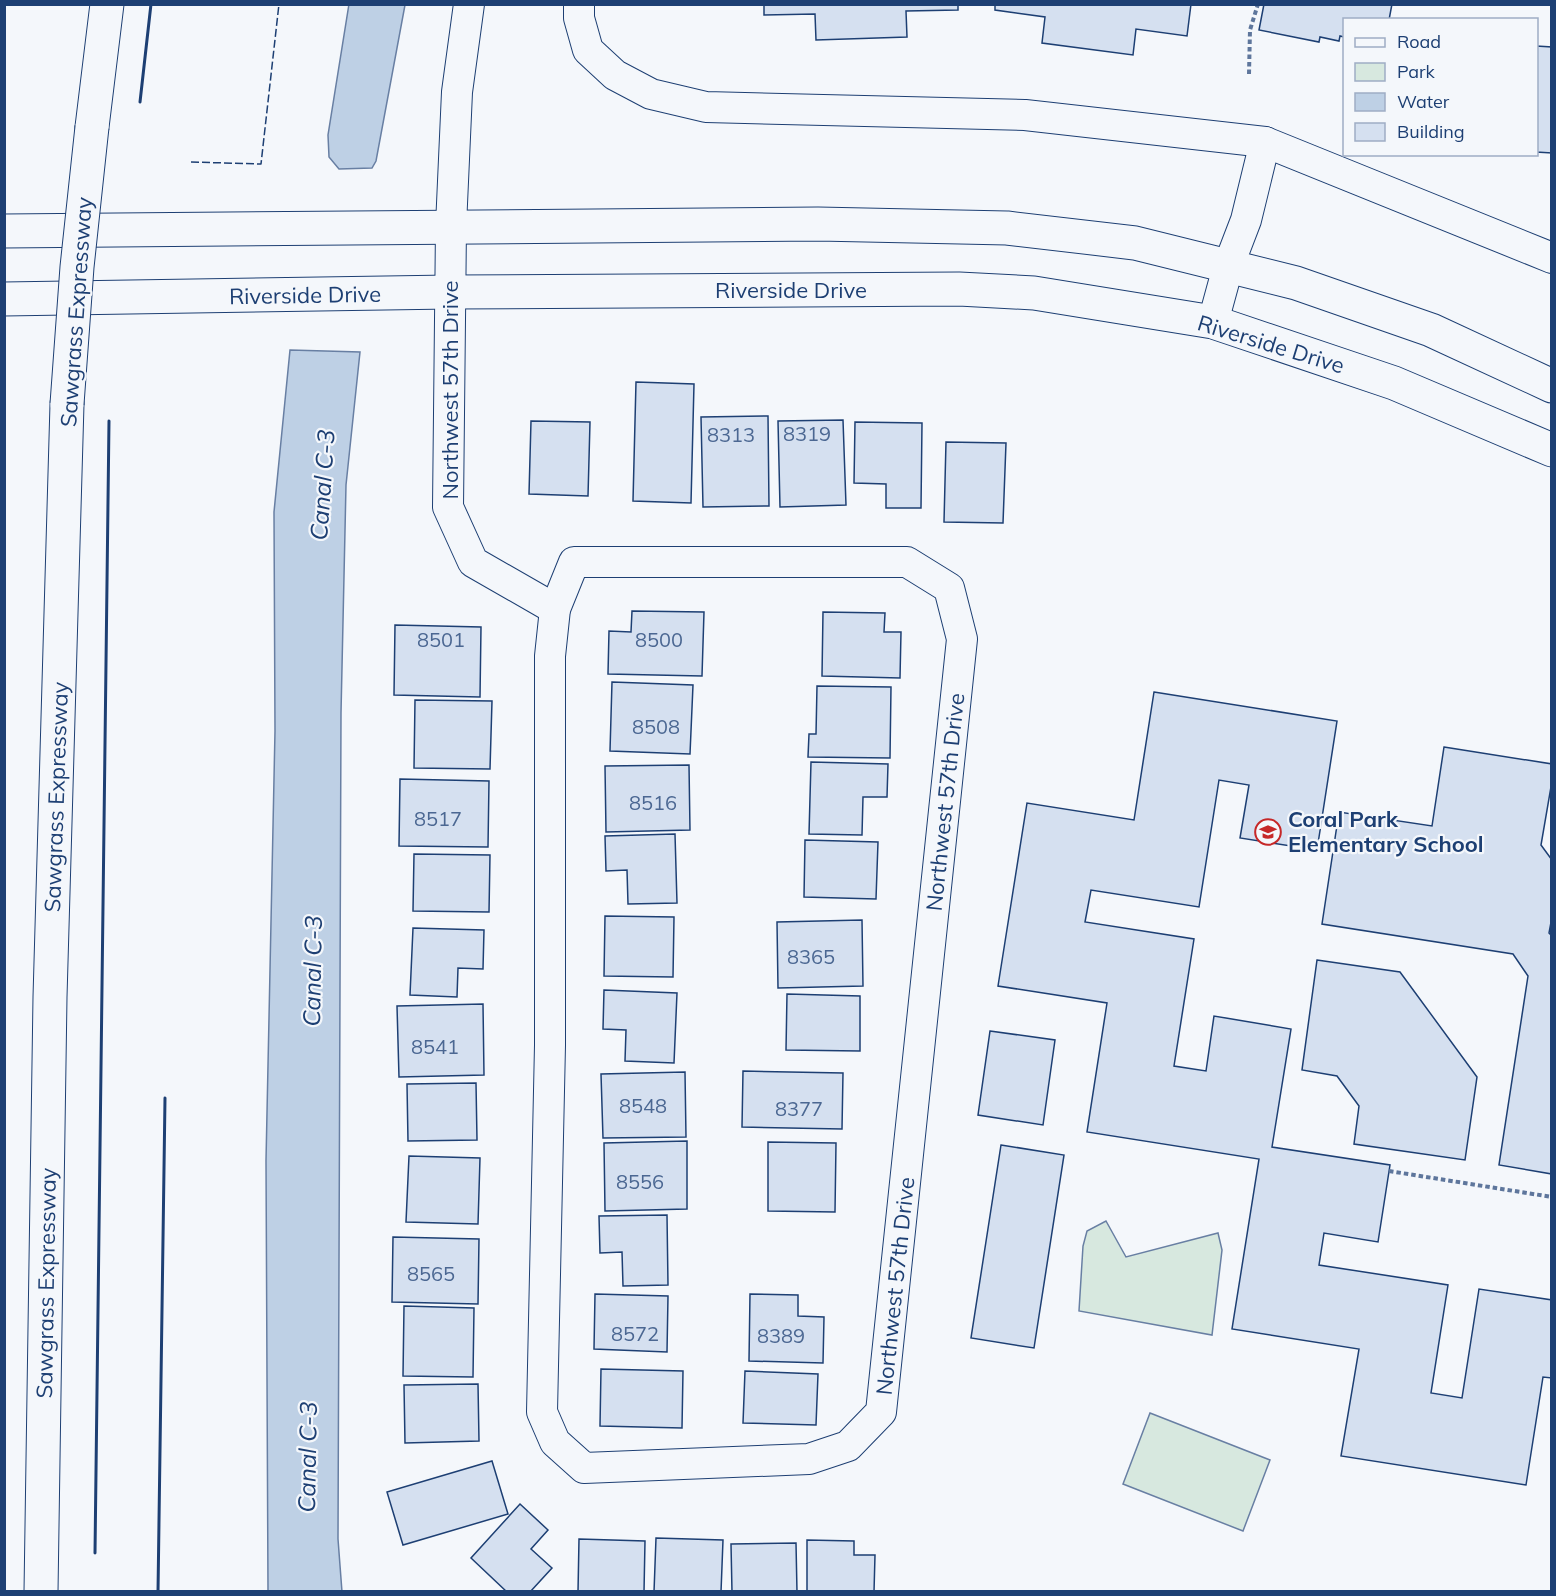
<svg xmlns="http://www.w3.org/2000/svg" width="1556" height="1596" font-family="Mulish,sans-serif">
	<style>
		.green { fill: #d7e8df; stroke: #687fa3; stroke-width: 1.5 }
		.water { fill: #bed0e5; stroke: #687fa3; stroke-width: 1.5 }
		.building { fill: #d5e0f0; stroke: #1d3f73; stroke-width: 1.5 }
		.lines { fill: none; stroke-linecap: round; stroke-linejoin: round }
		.minor-casing { stroke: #1d3f73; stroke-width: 32 }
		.tertiary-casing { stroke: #1d3f73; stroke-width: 35 }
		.motorway-casing { stroke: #1d3f73; stroke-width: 35 }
		.path { stroke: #5e769c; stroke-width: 4; stroke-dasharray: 4.5 3; stroke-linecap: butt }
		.minor { stroke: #f4f7fb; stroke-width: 30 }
		.tertiary { stroke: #f4f7fb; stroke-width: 33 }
		.motorway { stroke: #f4f7fb; stroke-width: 33 }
		.motorway-bridge-casing { stroke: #1d3f73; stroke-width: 35; stroke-linecap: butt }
		.motorway-bridge { stroke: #f4f7fb; stroke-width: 33 }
		.fence { stroke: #1d3f73; stroke-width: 1.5; stroke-dasharray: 8 3; stroke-linecap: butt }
		.wall { stroke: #1d3f73; stroke-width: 3 }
		.labels { text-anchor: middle; stroke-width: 4.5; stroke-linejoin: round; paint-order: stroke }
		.number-label { font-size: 20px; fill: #4b6792 }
		.street-label { font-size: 22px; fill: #1d3f73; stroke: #f4f7fb }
		.poi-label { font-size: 22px; font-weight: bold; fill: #1d3f73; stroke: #f4f7fb; text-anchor: start }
		.water-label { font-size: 24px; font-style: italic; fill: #1d3f73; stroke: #f4f7fb }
	</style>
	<rect width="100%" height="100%" fill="#f4f7fb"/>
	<g class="green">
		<polygon points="1106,1221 1126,1257 1218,1233 1222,1250 1212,1335 1079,1311 1083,1246 1087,1231"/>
		<polygon points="1150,1413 1270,1460 1243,1531 1123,1484"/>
	</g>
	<g class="water">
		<polygon points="349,4 405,5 376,161 372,168 339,169 329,157 328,135"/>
		<polygon points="290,350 360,352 346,485 341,713 338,1539 342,1592 268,1591 266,1161 275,731 274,512"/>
	</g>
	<g class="building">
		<polygon points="764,4 958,4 958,10 906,11 907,37 816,40 815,14 764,15"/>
		<polygon points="995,4 1191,4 1187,36 1136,29 1133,55 1042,43 1045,17 995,10"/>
		<polygon points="1264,4 1392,4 1389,20 1344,20 1344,37 1340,36 1339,41 1320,37 1319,42 1259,30"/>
		<polygon points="1536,46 1552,47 1552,153 1536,152"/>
		<polygon points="636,382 694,384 691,503 633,501"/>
		<polygon points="768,416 769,506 703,507 701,417"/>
		<polygon points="843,420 846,505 780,507 778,421"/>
		<polygon points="531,421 590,422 588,496 529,494"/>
		<polygon points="855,422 922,423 921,508 886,508 886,484 854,483"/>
		<polygon points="946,442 1006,443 1003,523 944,522"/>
		<polygon points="632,611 704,612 702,676 608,674 609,631 631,632"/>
		<polygon points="823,612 885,613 884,632 901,632 900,678 822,676"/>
		<polygon points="395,625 481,627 480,697 394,695"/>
		<polygon points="612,682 693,685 690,754 610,751"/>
		<polygon points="817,686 891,687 890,758 808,757 809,734 816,734"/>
		<polygon points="1154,692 1337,721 1317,850 1240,838 1249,785 1219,780 1199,907 1091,890 1085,922 1194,939 1174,1066 1206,1071 1214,1016 1291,1029 1272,1147 1390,1165 1378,1242 1324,1233 1319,1265 1448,1285 1431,1393 1462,1398 1479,1289 1552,1300 1552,1378 1543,1377 1526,1485 1341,1456 1359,1349 1232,1329 1259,1159 1087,1132 1107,1003 998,986 1027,803 1134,820"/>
		<polygon points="415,700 492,701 490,769 414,768"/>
		<polygon points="1444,747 1552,764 1552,781 1541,845 1552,860 1552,917 1549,933 1552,936 1552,1174 1499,1165 1528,976 1513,954 1322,924 1339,812 1432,826"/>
		<polygon points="811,762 888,764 887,797 863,797 862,835 809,834"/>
		<polygon points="689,765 690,830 606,832 605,766"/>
		<polygon points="400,779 489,781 488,847 399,846"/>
		<polygon points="675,834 677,903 628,904 627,870 606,871 605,836"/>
		<polygon points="805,840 878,842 876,899 804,897"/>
		<polygon points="414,854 490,855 489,912 413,911"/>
		<polygon points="605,916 674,917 673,977 604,976"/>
		<polygon points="862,920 863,986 778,988 777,922"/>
		<polygon points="413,928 484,930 483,969 458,968 457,997 410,995"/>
		<polygon points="1317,960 1400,972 1477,1077 1465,1160 1354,1144 1359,1106 1337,1076 1302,1070"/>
		<polygon points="604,990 677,993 674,1063 625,1061 626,1030 603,1029"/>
		<polygon points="787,994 860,996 860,1051 786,1050"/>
		<polygon points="483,1004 484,1075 399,1077 397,1006"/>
		<polygon points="990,1031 1055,1040 1043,1125 978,1115"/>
		<polygon points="743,1071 843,1073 842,1129 742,1127"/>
		<polygon points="685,1072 686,1137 603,1138 601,1074"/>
		<polygon points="476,1083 477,1140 408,1141 407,1084"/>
		<polygon points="687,1141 687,1209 605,1211 604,1143"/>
		<polygon points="768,1142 836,1143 835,1212 768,1211"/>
		<polygon points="1001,1145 1064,1155 1034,1348 971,1338"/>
		<polygon points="409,1156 480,1158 478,1224 406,1222"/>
		<polygon points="667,1215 668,1285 623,1286 622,1252 600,1253 599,1216"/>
		<polygon points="393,1237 479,1239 478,1304 392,1302"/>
		<polygon points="595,1294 668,1296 667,1352 594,1349"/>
		<polygon points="750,1294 798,1295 798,1316 824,1317 823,1363 749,1361"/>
		<polygon points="404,1306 474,1308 473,1377 403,1376"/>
		<polygon points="601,1369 683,1371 682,1428 600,1426"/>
		<polygon points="745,1371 818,1374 816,1425 743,1423"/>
		<polygon points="478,1384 479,1441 405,1443 404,1385"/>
		<polygon points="492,1461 508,1514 403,1545 387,1492"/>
		<polygon points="520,1504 548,1530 531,1549 552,1568 530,1592 507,1592 471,1558"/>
		<polygon points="656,1538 723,1540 721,1592 654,1592"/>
		<polygon points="579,1539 645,1541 644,1592 578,1592"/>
		<polygon points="807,1540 854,1541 854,1555 875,1555 874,1592 807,1592"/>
		<polygon points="796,1543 797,1592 732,1592 731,1544"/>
	</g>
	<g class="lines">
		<g class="minor-casing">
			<g id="minor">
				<polyline points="469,4 457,92 451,226 448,507 473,562 555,609"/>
				<polyline points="579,4 579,18 588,50 615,75 651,94 706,107 1025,115 1265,142 1552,258"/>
				<polyline points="1213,322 1228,267 1246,220 1265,142"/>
				<polygon points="574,562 907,562 949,588 962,639 881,1412 848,1446 809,1459 584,1468 555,1442 542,1412 550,1045 550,656 555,609"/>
			</g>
		</g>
		<g class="tertiary-casing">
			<g id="tertiary">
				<polyline points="4,231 818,224 1007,228 1135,243 1296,283 1431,330 1552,386"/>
				<polyline points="4,299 450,292 959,289 1034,293 1213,322 1394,383 1552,450"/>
			</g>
		</g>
		<g class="motorway-casing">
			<g id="motorway">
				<polyline points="92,127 107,4"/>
				<polyline points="41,1592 50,997 67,404"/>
			</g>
		</g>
		<g class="path">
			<polyline points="1249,74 1250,30 1258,4"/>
			<polyline points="1389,1171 1552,1197"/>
		</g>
		<use href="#minor" class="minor"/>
		<use href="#tertiary" class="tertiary"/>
		<use href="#motorway" class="motorway"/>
		<g class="motorway-bridge-casing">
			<polyline id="motorway-bridge" points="67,404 77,267 92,127"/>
		</g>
		<use href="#motorway-bridge" class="motorway-bridge"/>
		<polyline class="fence" points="191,162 261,164 279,4"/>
		<g class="wall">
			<polyline points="140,102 151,4"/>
			<polyline points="95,1553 109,421"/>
			<polyline points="158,1592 165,1098"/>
		</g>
	</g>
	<defs>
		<g id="school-ring" transform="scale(1.35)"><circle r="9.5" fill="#f4f7fb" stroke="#c62828" stroke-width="1.5"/><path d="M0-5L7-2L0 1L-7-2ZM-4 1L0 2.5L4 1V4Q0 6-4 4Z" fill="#c62828"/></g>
	</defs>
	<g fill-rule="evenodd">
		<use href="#school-ring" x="1268" y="832"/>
	</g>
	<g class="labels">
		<g class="number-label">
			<text x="807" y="441">8319</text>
			<text x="731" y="442">8313</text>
			<text x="441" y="647">8501</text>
			<text x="659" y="647">8500</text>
			<text x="656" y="734">8508</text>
			<text x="653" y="810">8516</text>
			<text x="438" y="826">8517</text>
			<text x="811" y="964">8365</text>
			<text x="435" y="1054">8541</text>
			<text x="643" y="1113">8548</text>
			<text x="799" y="1116">8377</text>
			<text x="640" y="1189">8556</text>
			<text x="431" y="1281">8565</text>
			<text x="635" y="1341">8572</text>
			<text x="781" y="1343">8389</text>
		</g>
		<g class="street-label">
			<text x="791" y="298">Riverside Drive</text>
			<text transform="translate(305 295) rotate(-1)" y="8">Riverside Drive</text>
			<text transform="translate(76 312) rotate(-86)" y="8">Sawgrass Expressway</text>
			<text transform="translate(1271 344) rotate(17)" y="8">Riverside Drive</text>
			<text transform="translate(450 390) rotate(-90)" y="8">Northwest 57th Drive</text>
			<text transform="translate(56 797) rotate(-88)" y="8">Sawgrass Expressway</text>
			<text transform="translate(945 802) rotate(-84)" y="8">Northwest 57th Drive</text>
			<text transform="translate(46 1283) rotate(-89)" y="8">Sawgrass Expressway</text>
			<text transform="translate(895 1286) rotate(-84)" y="8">Northwest 57th Drive</text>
		</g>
		<g class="poi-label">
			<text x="1288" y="827">Coral Park<tspan x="1288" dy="25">Elementary School</tspan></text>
		</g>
		<g class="water-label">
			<text transform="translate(323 485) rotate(-86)" y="8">Canal C-3</text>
			<text transform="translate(313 971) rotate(-89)" y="8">Canal C-3</text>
			<text transform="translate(308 1457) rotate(-89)" y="8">Canal C-3</text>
		</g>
	</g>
	<rect width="1556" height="1596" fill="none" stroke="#1d3f73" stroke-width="12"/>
	<rect x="1343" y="18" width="195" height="138" fill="#f4f7fb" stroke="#9eadc5" stroke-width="1.5"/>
	<rect x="1355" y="38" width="30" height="9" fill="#f4f7fb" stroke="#9eadc5" stroke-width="1.5"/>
	<text x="1397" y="48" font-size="18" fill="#1d3f73">Road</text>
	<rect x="1355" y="63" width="30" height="18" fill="#d7e8df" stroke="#9eadc5" stroke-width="1.5"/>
	<text x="1397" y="78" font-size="18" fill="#1d3f73">Park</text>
	<rect x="1355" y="93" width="30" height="18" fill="#bed0e5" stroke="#9eadc5" stroke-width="1.5"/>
	<text x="1397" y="108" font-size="18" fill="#1d3f73">Water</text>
	<rect x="1355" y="123" width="30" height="18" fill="#d5e0f0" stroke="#9eadc5" stroke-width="1.5"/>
	<text x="1397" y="138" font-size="18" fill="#1d3f73">Building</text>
</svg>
